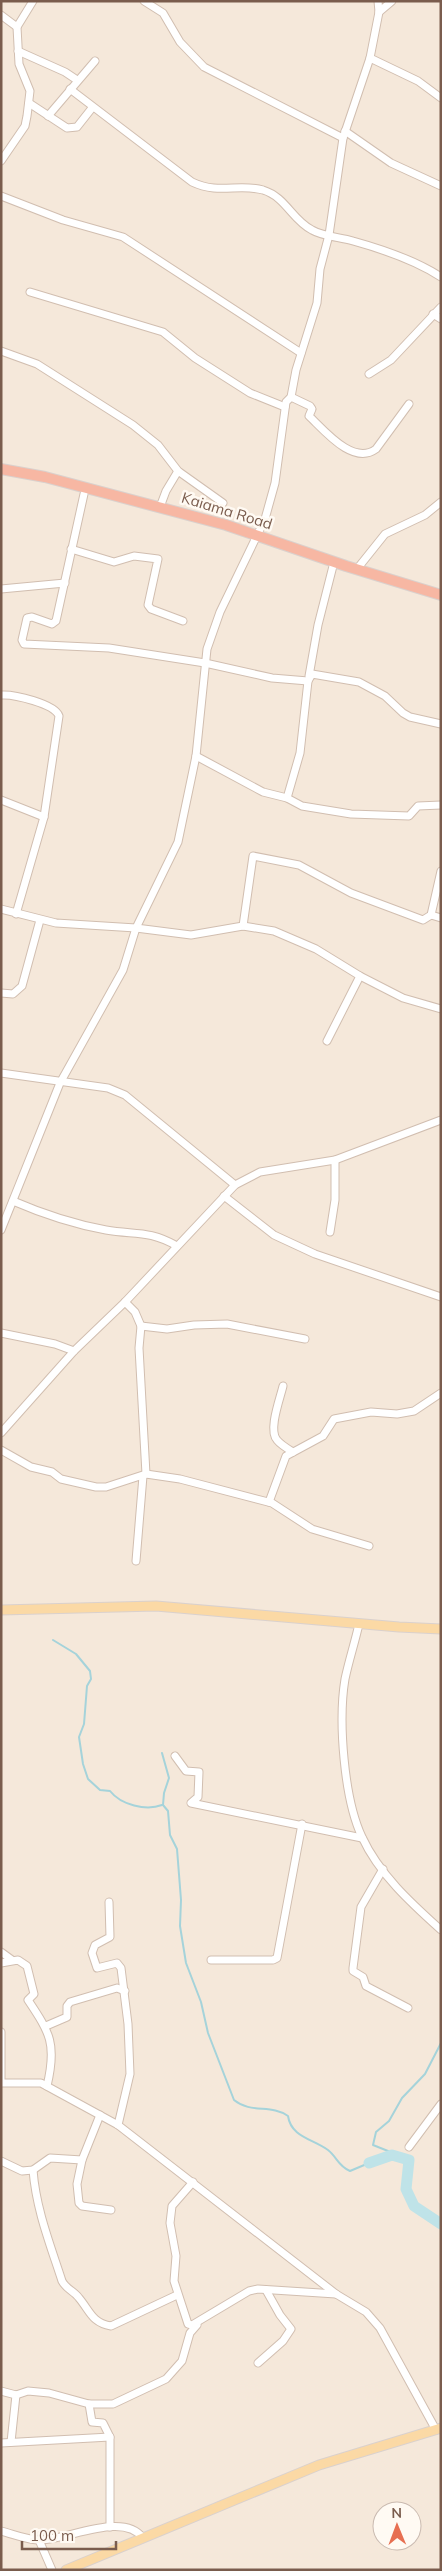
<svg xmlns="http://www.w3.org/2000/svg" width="442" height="2571" font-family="Mulish,sans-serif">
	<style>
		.residential { fill: #f5e8da; fill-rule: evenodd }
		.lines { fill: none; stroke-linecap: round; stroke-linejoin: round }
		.stream { stroke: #a5d3da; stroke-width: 2 }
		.river { stroke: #bfe3e8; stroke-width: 11 }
		.minor-casing { stroke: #d1beb0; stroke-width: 9 }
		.major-casing { stroke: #dad1cd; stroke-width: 11 }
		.highway-casing { stroke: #dad1cd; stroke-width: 12 }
		.minor { stroke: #fff; stroke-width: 7 }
		.major { stroke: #fbd9a5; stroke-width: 9 }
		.highway { stroke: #f7b7a3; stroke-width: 10 }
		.labels { text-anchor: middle; stroke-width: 5; stroke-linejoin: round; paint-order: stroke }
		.street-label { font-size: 15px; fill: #7a5c4d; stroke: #fffaf3 }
	</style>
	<rect width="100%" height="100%" fill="#fdf6ec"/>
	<path class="residential" d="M1 1H441V2570H1ZM382 2511H412V2541H382Z"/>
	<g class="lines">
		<g class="stream">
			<path d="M53 1640 76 1654 90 1671 91 1679 87 1686 84 1724 79 1737 83 1764 88 1779 100 1790 110 1791C121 1805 146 1811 162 1805"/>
			<path d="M162 1753 169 1778 164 1793 163 1805 168 1811 170 1835 177 1849 181 1900 180 1926 186 1963 201 2002 208 2033 234 2100C251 2114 271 2104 288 2116 291 2137 313 2139 328 2150 337 2157 338 2166 350 2171L369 2163"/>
			<polyline points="398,2155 373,2145 376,2132 389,2121 402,2098 425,2074 441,2043"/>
		</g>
		<polyline class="river" points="369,2163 392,2155 409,2160 406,2189 414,2206 441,2224"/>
		<g class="minor-casing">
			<g id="minor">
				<polyline points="144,1 163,13 180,42 204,67 343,138"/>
				<polyline points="379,12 392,1"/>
				<polyline points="1,15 17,27"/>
				<polyline points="18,51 65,72 77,80"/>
				<polyline points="370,58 418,81 441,98"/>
				<path d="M70 89 192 182C220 195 237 183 263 190 286 197 292 220 312 230 324 237 340 237 353 241 382 249 415 260 441 277"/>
				<polyline points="29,103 67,128 77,127 92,108"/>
				<polyline points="48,116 95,61"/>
				<polyline points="345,131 391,163 441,186"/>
				<polyline points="1,161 25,126 27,116 30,91 19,64 17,27 33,1"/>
				<polyline points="1,196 63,220 123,237 301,353"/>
				<polyline points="30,292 163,332 195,358 250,393 285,407"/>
				<polyline points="433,314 441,319"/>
				<polyline points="1,351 37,364 133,425 158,445 178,471 223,503"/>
				<polyline points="369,374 391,360 441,307"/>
				<path d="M291 397 310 406 312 409 309 416C324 430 353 466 376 449L409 404"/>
				<polyline points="84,494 56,621 52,624 32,617 27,618 22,640 24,644 109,648 205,663 272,678 308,681"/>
				<polyline points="160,507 166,491 178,471"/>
				<polyline points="71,549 114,562 134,556 158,559 148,605 151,609 183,621"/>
				<polyline points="357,569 385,534 425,515 441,502"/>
				<polyline points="1,589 65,583"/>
				<polyline points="309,676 318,625 333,566"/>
				<path d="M1 695C14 694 55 704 59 716L44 817 16 914"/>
				<polyline points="196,756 263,792 287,798 302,806 351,814 409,816 418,806 441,805"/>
				<polyline points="287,798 300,753 308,681 312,674 359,682 385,696 403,713 410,717 441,724"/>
				<polyline points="1,800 44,817"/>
				<polyline points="1,909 56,923 136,928 191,935 243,926 274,931 316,949 360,976 403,998 441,1009"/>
				<polyline points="431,915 441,918"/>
				<polyline points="243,926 253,856 299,865 351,893 423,920 431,915 441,871"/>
				<polyline points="1,993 13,994 22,986 40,920"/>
				<polyline points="327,1041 360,976"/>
				<polyline points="1,1073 108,1088 125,1095 235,1185"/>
				<polyline points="224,1196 274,1235 315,1254 441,1297"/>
				<path d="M13 1201C43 1214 73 1224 106 1230 135 1235 149 1230 177 1246"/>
				<polyline points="1,1230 60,1083 123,970 136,928 178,842 196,756 207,649 220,612 265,519 275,483 286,402 291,397 296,370 317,303 320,269 329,235 343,138 370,58 379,12 378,1"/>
				<polyline points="330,1232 335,1200 335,1160"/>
				<polyline points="125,1302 135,1312 141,1326 139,1348 146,1474"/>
				<polyline points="141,1326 167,1329 194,1325 227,1324 305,1339"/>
				<polyline points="1,1333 55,1344 74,1351"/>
				<path d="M283 1386C280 1399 268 1430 277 1440 281 1445 288 1449 293 1452"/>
				<polyline points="1,1433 74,1351 125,1302 235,1185 260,1172 335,1160 441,1120"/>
				<polyline points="1,1450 31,1467 52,1472 61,1479 96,1487 106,1487 146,1474 180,1479 272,1503 312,1529 369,1546"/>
				<polyline points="269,1502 286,1456 323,1436 334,1419 371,1412 397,1414 414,1411 441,1393"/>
				<polyline points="136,1561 143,1476"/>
				<path d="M359 1624C355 1642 349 1660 345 1679 338 1721 344 1799 362 1837 379 1874 411 1903 441 1930"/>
				<polyline points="175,1756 186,1771 199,1772 198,1797 191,1803 362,1838"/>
				<polyline points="383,1869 361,1907 353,1968 353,1971 363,1977 366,1986 408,2008"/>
				<polyline points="109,1902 110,1937 95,1945 92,1953 97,1968 117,1963 121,1968 128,2024 130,2074 118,2125"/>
				<polyline points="1,1952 12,1960"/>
				<polyline points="211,1960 273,1960 277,1958 302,1824"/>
				<path d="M1 1963 18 1960 27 1966 34 1994 28 2000C50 2033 57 2044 47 2086"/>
				<polyline points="46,2026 67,2017 67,2006 70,2002 117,1988 125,1991"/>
				<polyline points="1,2032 1,2082"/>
				<polyline points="1,2083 41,2083 118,2125 336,2294 366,2312 380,2328 436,2430"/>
				<polyline points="409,2147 441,2104"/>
				<polyline points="82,2160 77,2184 79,2203 82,2206 111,2210"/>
				<polyline points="1,2161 22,2171 33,2170 50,2158 82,2160 100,2115"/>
				<path d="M33 2170C36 2209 50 2244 62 2281 66 2289 74 2291 79 2298 90 2311 92 2323 111 2326L177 2295"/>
				<polyline points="193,2182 172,2206 170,2223 176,2256 174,2281 188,2324 192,2325 249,2291 258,2289 336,2294"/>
				<polyline points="258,2363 283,2341 291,2329 280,2315 266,2290"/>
				<polyline points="1,2391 16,2395 28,2391 49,2393 89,2404 113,2404 166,2379 182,2361 190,2333 197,2325"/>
				<polyline points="89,2404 92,2422 103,2423 110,2437 110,2527"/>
				<polyline points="11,2442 16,2395"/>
				<polyline points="1,2443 110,2437"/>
				<path d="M1 2531C13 2534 27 2540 39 2540 68 2540 123 2511 143 2538"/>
				<polyline points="39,2540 52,2570"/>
			</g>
		</g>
		<g class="major-casing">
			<g id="major">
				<polyline points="1,1610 156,1606 399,1627 441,1629"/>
				<polyline points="66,2570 319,2465 441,2428"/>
			</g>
		</g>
		<g class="highway-casing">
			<polyline id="highway" points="1,469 45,477 226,525 346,566 441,595"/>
		</g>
		<use href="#minor" class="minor"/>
		<use href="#major" class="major"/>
		<use href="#highway" class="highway"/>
	</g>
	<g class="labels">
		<g class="street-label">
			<text transform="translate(227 511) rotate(17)" y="5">Kaiama Road</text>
		</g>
	</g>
	<rect width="442" height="2571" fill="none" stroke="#7a5c4d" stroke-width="5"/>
	<g transform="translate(397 2526) rotate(359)"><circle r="24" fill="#fffaf3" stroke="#cabbb1"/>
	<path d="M0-4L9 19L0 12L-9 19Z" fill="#e76f51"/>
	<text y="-8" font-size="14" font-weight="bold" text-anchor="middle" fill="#7a5c4d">N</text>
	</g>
	<path d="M22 2541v8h94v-8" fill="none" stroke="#7a5c4d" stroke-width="2.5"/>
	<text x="30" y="2541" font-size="15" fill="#7a5c4d" stroke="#fffaf3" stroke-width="4" paint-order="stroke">100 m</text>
</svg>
